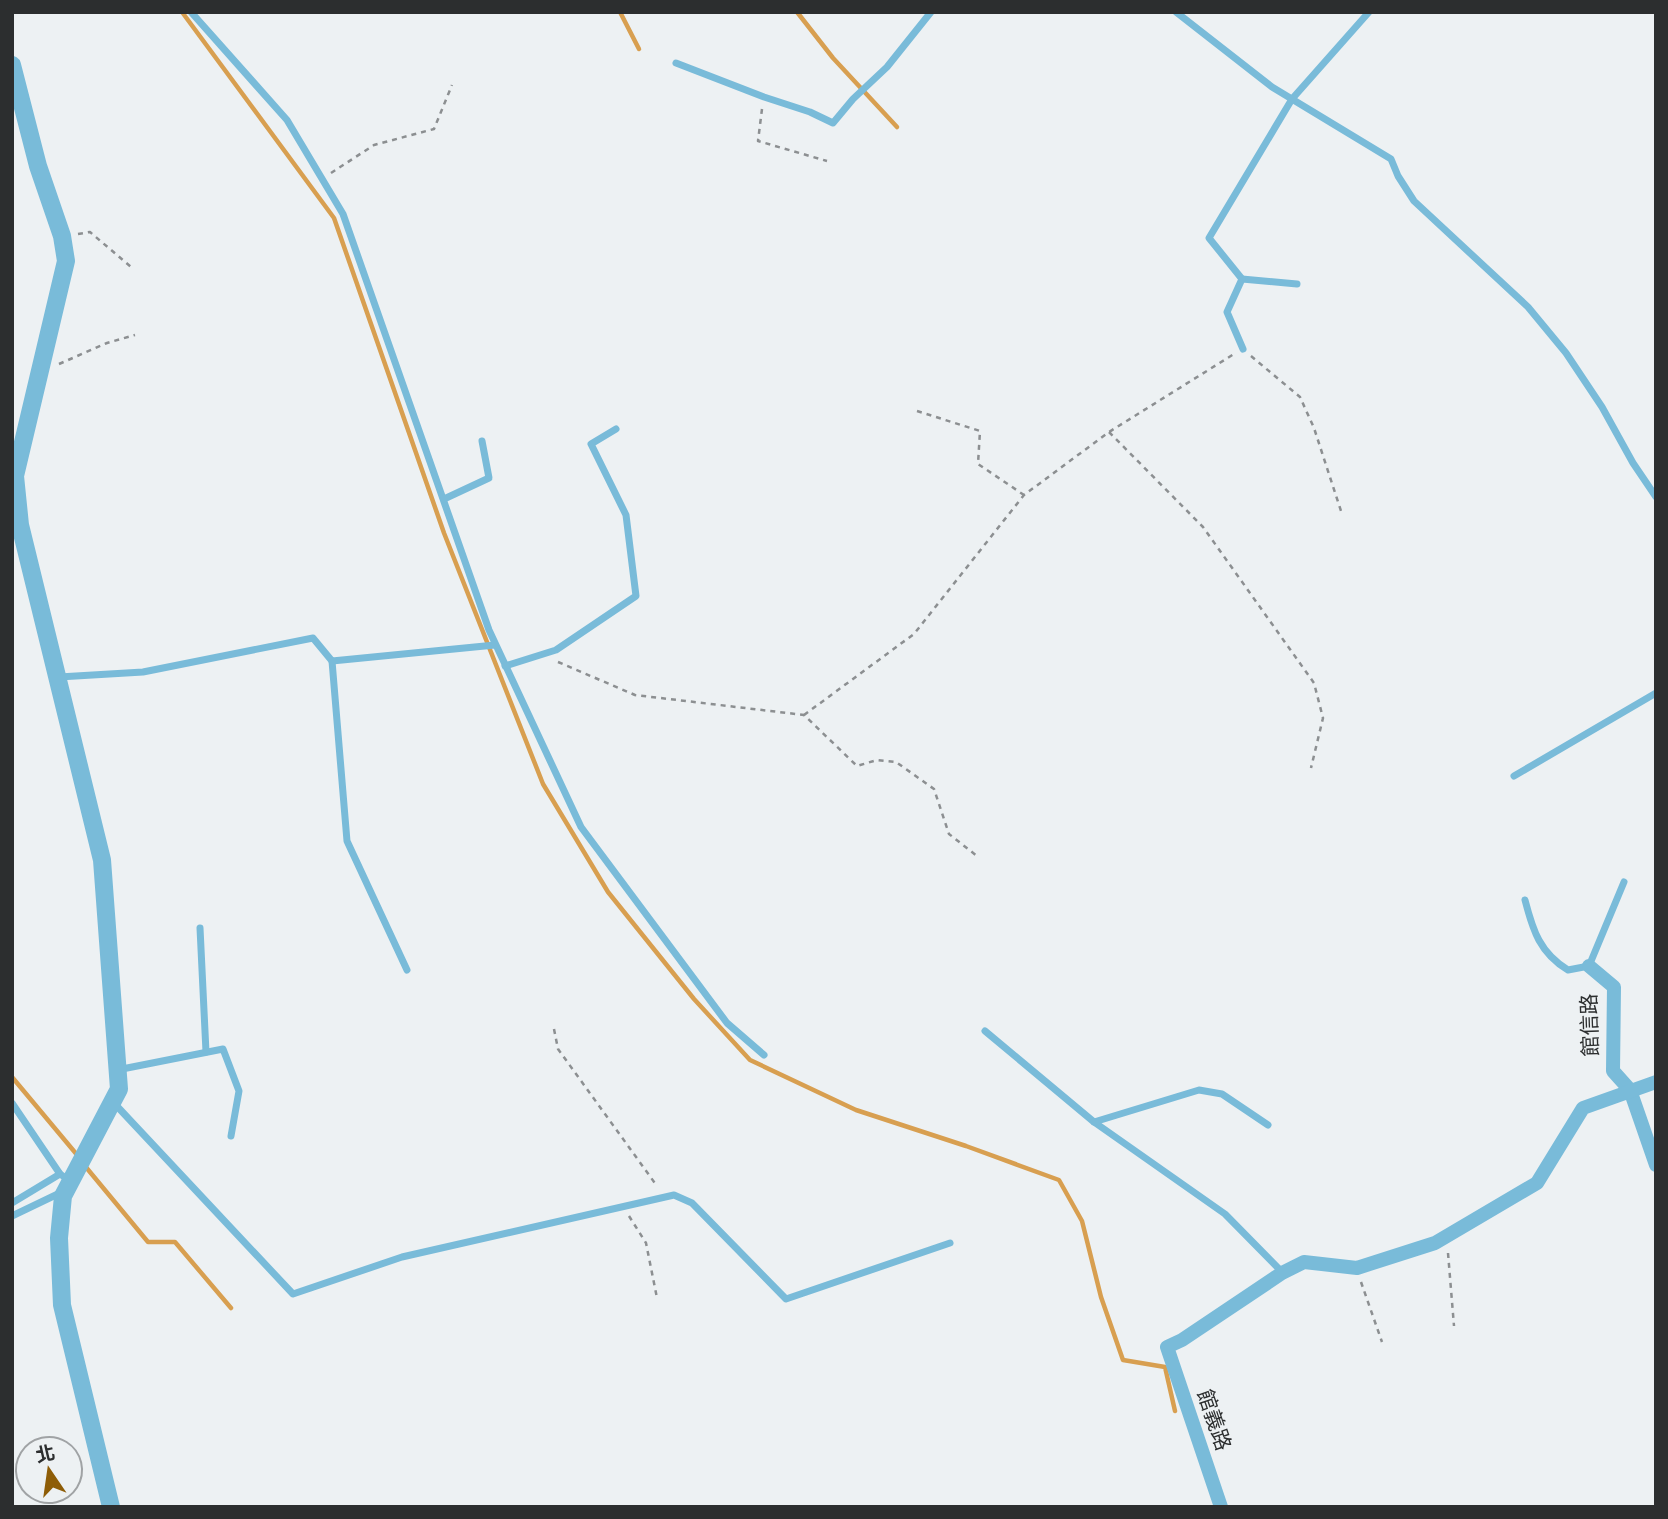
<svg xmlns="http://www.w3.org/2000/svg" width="1668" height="1519" font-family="'Golos Text','Noto Sans TC',sans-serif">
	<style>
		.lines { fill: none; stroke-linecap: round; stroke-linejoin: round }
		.stream { stroke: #d89f50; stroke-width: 4.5 }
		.path { stroke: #8c8f91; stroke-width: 2.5; stroke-dasharray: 5 5; stroke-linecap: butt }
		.service { stroke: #79bbd9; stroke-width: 7 }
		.minor { stroke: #79bbd9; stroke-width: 14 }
		.tertiary { stroke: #79bbd9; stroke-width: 18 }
		.labels { text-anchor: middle; stroke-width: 5; stroke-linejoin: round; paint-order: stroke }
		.street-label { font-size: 21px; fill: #2c2e2f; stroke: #edf1f3 }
	</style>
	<rect width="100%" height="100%" fill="#edf1f3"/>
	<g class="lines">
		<g class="stream">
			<polyline points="182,12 334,218 444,533 543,784 608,892 694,999 750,1060 856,1110 966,1146 1059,1180 1082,1221 1101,1297 1123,1360 1165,1367 1175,1411"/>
			<polyline points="620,12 639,49"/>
			<polyline points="797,12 833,58 897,127"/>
			<polyline points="12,1077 78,1156"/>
			<polyline points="85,1166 148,1242 175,1242 231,1308"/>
		</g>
		<g class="path">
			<polyline points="762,109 758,141 827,161"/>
			<polyline points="331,173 374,145 434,129 452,85"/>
			<polyline points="78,234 90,232 131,267"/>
			<polyline points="1251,356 1300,397 1314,428 1342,514"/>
			<polyline points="59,364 107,343 135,335"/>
			<polyline points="917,411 980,431 978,464 1024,495"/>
			<polyline points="1109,432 1203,527 1314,683 1323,718 1311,768"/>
			<polyline points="558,662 635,695 804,715 857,766 877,760 896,762 934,789 949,834 977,856"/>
			<polyline points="804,715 914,634 1024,495 1109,432 1234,354"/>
			<polyline points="554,1029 558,1049 657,1186"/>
			<polyline points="629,1216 646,1243 657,1298"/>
			<polyline points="1448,1253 1454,1326"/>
			<polyline points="1361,1282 1382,1342"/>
		</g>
		<g class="service">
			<polyline points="191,12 287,120 343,214 489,630 581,827 727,1023 764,1055"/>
			<polyline points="1176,12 1272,87 1391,159 1398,176 1414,201 1528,307 1566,353 1602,407 1633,463 1656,497"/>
			<polyline points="676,63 764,97 810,112 833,123 853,99 887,67 931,12"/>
			<polyline points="1242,279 1297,284"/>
			<polyline points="1243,349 1227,312 1242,279 1209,238 1292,99 1369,12"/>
			<polyline points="444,499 489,478 482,441"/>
			<polyline points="332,661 347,841 407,970"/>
			<polyline points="505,666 556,650 636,596 626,515 591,444 616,429"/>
			<polyline points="59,677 143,672 313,638 332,661 495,645"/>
			<polyline points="1514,776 1656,693"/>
			<path d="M1525 900C1533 931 1540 953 1568 970L1589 966 1624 882"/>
			<polyline points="200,928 206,1052"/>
			<polyline points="985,1031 1094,1122 1225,1214 1282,1272"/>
			<polyline points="117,1070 223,1049 239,1091 231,1136"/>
			<polyline points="113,1102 293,1294 402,1257 674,1195 692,1203 786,1299 950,1243"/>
			<polyline points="12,1103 60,1174 70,1181"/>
			<polyline points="1094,1122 1199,1090 1222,1094 1268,1125"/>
			<polyline points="12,1203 60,1174"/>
			<polyline points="12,1216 62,1192"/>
		</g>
		<g class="minor">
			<polyline points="1589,966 1614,987 1613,1071 1630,1090 1656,1165"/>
			<polyline points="1221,1507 1167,1347 1182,1340 1282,1273 1304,1262 1357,1268 1435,1243 1537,1183 1583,1108 1656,1082"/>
		</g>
		<polyline class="tertiary" points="12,65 38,166 62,236 66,261 15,476 20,525 102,860 119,1089 63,1196 59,1238 62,1305 111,1507"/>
	</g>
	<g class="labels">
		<g class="street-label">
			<text transform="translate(1590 1025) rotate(-92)" y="7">館信路</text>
			<text transform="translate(1214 1420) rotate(71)" y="7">館義路</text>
		</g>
	</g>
	<rect width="1668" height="1519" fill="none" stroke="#2c2e2f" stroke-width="28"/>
	<g transform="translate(49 1470) rotate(347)"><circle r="33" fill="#edf1f3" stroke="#a0a3a5" stroke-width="2"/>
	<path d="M0-5L12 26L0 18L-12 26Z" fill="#8e5d07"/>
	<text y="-10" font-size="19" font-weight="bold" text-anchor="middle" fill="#2c2e2f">北</text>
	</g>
</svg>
